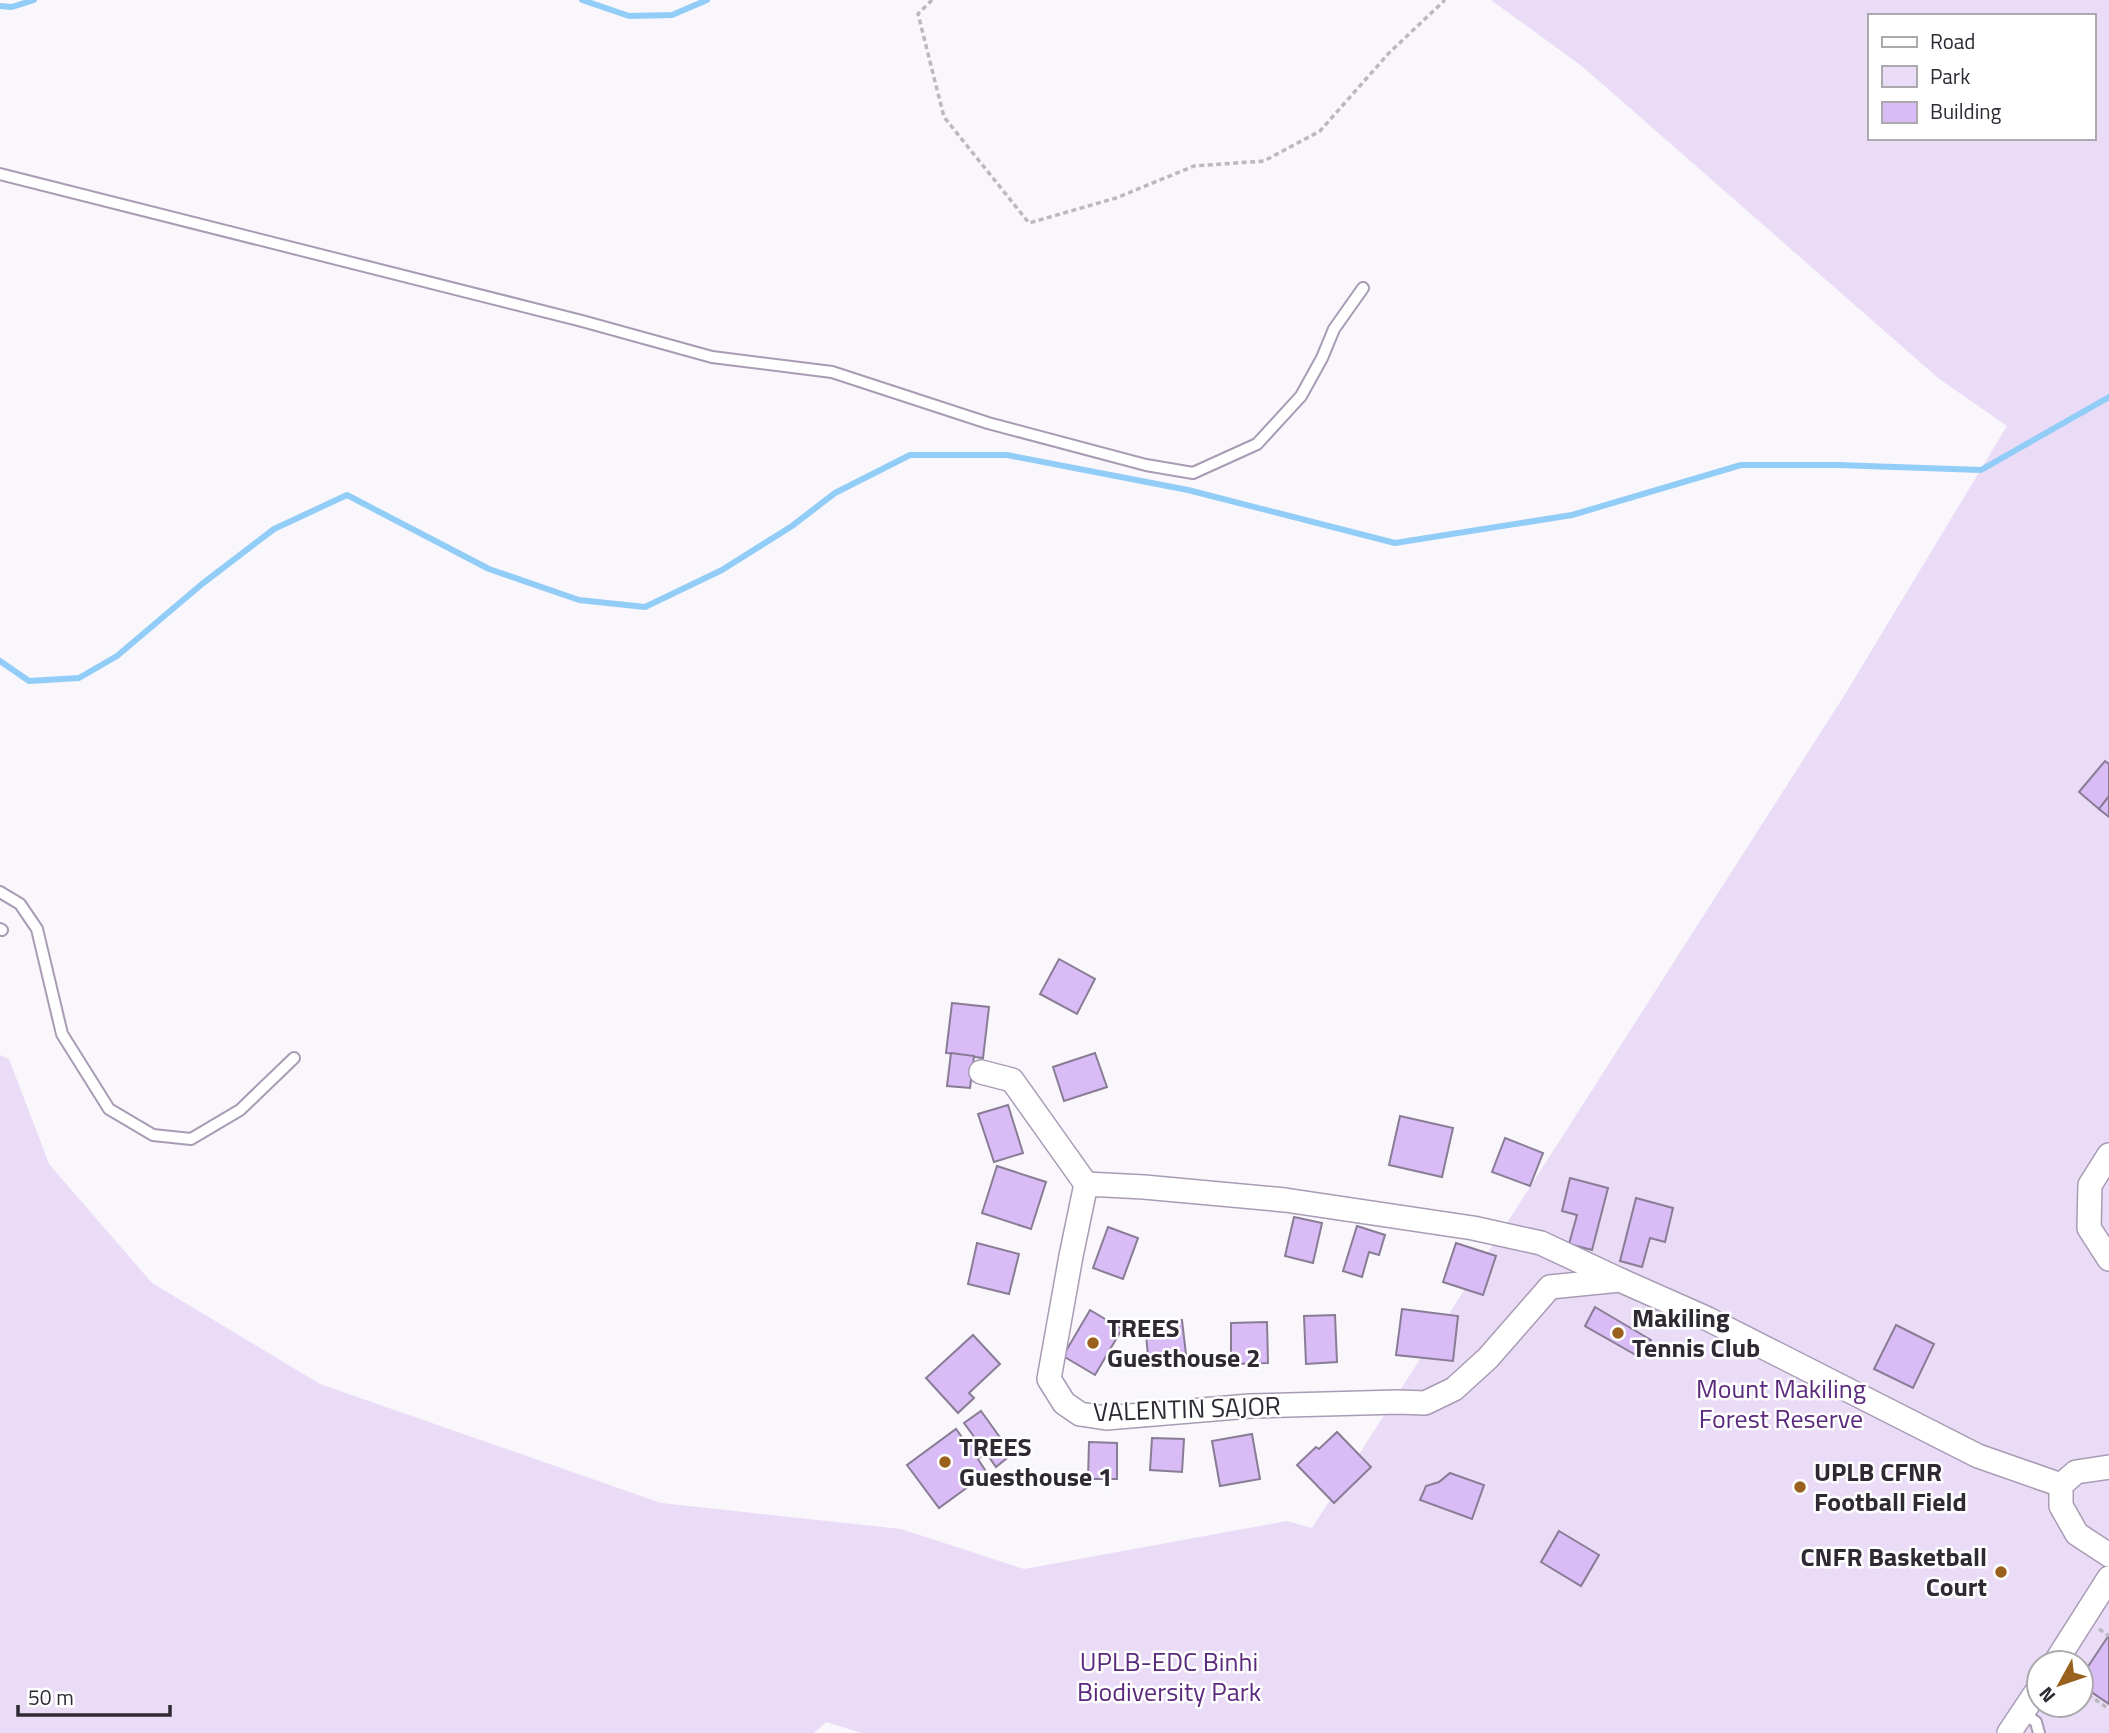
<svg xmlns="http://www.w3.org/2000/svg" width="2109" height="1733" font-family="'Titillium Web',sans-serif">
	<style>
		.green { fill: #eadcf7; fill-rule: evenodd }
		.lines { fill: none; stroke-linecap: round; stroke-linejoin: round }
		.stream { stroke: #92cdf8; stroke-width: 6 }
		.building { fill: #d9bbf5; stroke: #897c95; stroke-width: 2 }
		.lane-casing { stroke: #a89bb4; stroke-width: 14 }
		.street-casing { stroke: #a89bb4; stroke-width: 26 }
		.path { stroke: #bcb8c0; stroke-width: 3.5; stroke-dasharray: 5 3.5; stroke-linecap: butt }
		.lane { stroke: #fff; stroke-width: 10 }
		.street { stroke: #fff; stroke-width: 23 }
		.poi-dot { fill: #99611d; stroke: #fff; stroke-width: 2.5 }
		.labels { text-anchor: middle; stroke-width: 5; stroke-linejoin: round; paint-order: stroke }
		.poi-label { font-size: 26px; font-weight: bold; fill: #2e2933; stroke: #fff; text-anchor: start }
		.park-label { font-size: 26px; fill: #5a2a7d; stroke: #fff }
		.street-label { font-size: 26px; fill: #2e2933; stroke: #fff }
	</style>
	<rect width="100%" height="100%" fill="#f9f6fc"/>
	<path class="green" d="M1491 0H2109V1733H862L826 1722 814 1733H0V1055L9 1059 49 1164 152 1283 320 1384 661 1503 901 1529 1024 1569 1287 1521 1312 1528 1844 696 2007 426 1938 378 1583 67ZM1869 16H2093V138H1869ZM2039 1663H2081V1705H2039Z"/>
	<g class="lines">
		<g class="stream">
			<polyline points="582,0 629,16 672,15 707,0"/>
			<polyline points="0,6 12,7 34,0"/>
			<polyline points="0,661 29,681 79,678 117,656 202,584 274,529 347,495 489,569 579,600 645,607 722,570 792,526 835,493 910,455 1007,455 1188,490 1395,543 1572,515 1741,465 1838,465 1981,470 2109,397"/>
		</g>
	</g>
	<g class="building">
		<polygon points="2105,761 2109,764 2109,796 2099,809 2079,792"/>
		<polygon points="2109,796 2109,817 2099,809"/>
		<polygon points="1059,959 1095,979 1077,1014 1040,994"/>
		<polygon points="952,1003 989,1007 983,1058 946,1053"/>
		<polygon points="951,1053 974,1056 970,1088 947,1086"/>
		<polygon points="1095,1053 1107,1087 1064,1101 1053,1067"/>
		<polygon points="1008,1105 1023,1153 994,1162 978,1114"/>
		<polygon points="1400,1116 1453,1128 1442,1177 1389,1165"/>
		<polygon points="1505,1138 1543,1153 1530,1186 1492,1172"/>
		<polygon points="997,1166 1046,1182 1031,1229 982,1213"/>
		<polygon points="1570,1178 1608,1188 1592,1250 1569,1244 1577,1215 1562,1211"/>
		<polygon points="1636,1198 1673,1208 1665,1242 1650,1238 1642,1267 1620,1261"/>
		<polygon points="1294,1217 1322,1223 1313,1263 1285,1256"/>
		<polygon points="1357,1226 1385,1235 1379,1255 1369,1252 1362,1277 1343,1271"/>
		<polygon points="1108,1227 1138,1238 1123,1279 1093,1268"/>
		<polygon points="977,1243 1019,1254 1009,1294 968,1284"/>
		<polygon points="1456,1243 1496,1256 1483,1295 1443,1282"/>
		<polygon points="1595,1307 1651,1340 1641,1358 1585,1326"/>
		<polygon points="1402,1309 1458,1316 1453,1361 1396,1355"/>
		<polygon points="1090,1310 1122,1329 1095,1375 1063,1356"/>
		<polygon points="1335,1315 1337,1362 1306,1364 1304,1316"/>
		<polygon points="1182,1320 1187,1363 1149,1367 1145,1323"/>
		<polygon points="1267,1322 1268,1363 1231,1364 1231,1323"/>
		<polygon points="1896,1325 1934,1344 1913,1388 1874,1369"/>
		<polygon points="973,1335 1000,1364 969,1393 974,1398 958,1413 926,1378"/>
		<polygon points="981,1411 1012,1454 996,1467 986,1453 978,1459 987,1473 939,1508 907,1465 956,1429 967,1444 975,1438 964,1423"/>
		<polygon points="1337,1432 1371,1467 1334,1503 1297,1465 1316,1447 1319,1449"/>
		<polygon points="1252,1434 1260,1479 1220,1486 1212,1441"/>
		<polygon points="1152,1438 1184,1439 1182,1472 1150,1470"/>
		<polygon points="1089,1442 1117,1443 1117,1479 1088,1479"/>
		<polygon points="1450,1473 1484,1485 1472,1519 1420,1500 1426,1486 1439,1482"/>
		<polygon points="1559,1531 1599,1555 1581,1586 1541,1562"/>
		<polygon points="2109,1635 2109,1704 2081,1685 2081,1677"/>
	</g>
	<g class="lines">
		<g class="lane-casing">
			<g id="lane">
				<polyline points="0,174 582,321 712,357 832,372 988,423 1146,465 1193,473 1257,444 1301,396 1322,358 1334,329 1363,288"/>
				<polyline points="0,892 20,904 37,929 62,1034 109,1109 153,1135 191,1139 240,1110 294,1058"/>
				<polyline points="0,929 2,930"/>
				<polyline points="2023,1713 2036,1722 2039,1733"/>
			</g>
		</g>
		<g class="street-casing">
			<g id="street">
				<polyline points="981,1072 1012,1080 1086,1184"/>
				<polyline points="2109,1155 2090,1185 2089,1228 2109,1259"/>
				<polygon points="1086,1184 1144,1187 1285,1200 1473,1228 1541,1243 1620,1280 1550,1287 1488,1358 1454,1389 1425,1403 1398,1402 1250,1406 1106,1418 1080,1414 1064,1403 1049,1379 1071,1256"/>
				<polyline points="1620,1280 1708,1319 1978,1456 2061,1485"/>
				<polyline points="2109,1467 2076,1472 2061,1485 2061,1506 2077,1534 2109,1555"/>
				<polyline points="2055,1663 2109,1578"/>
				<polyline points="2009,1733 2039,1688"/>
			</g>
		</g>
		<g class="path">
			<polyline points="932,0 918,14 944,117 1029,223 1116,198 1194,166 1264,161 1320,131 1389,53 1445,0"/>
			<polyline points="2099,1629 2109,1636"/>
			<polyline points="2081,1690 2109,1709"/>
		</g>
		<use href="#lane" class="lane"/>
		<use href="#street" class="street"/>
	</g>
	<g class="poi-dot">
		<circle cx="1618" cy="1333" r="7"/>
		<circle cx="1093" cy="1343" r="7"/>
		<circle cx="945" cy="1462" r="7"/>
		<circle cx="1800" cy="1487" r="7"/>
		<circle cx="2001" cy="1572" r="7"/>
	</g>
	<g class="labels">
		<g class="poi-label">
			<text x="1632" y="1327">Makiling<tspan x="1632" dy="30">Tennis Club</tspan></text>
			<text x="1107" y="1337">TREES<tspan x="1107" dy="30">Guesthouse 2</tspan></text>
			<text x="959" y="1456">TREES<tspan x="959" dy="30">Guesthouse 1</tspan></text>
			<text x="1814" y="1481">UPLB CFNR<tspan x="1814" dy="30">Football Field</tspan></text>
			<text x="1987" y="1566" text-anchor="end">CNFR Basketball<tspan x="1987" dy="30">Court</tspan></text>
		</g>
		<g class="park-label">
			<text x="1781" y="1398">Mount Makiling<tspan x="1781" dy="30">Forest Reserve</tspan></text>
			<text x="1169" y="1671">UPLB-EDC Binhi<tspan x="1169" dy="30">Biodiversity Park</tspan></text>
		</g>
		<g class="street-label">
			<text transform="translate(1187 1409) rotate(-2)" y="9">VALENTIN SAJOR</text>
		</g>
	</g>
	<rect x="1868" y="14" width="228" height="126" fill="#ffffff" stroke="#aba9ad" stroke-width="2"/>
	<rect x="1882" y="37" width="35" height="10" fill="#ffffff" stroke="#aba9ad" stroke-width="2"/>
	<text x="1930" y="49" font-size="21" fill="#2e2933">Road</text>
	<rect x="1882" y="66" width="35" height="21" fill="#eadcf7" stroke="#aba9ad" stroke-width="2"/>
	<text x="1930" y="84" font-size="21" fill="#2e2933">Park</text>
	<rect x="1882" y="102" width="35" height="21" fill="#d9bbf5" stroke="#aba9ad" stroke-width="2"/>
	<text x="1930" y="119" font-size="21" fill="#2e2933">Building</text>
	<g transform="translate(2060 1684) rotate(230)"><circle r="33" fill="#ffffff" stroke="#aba9ad" stroke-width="2"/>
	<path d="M0-5L12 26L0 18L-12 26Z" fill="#99611d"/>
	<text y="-10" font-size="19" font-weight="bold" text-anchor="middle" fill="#2e2933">N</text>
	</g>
	<path d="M18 1705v10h152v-10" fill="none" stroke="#2e2933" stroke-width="3.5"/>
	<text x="28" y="1705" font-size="21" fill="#2e2933" stroke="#ffffff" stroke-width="5" paint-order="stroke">50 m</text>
</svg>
